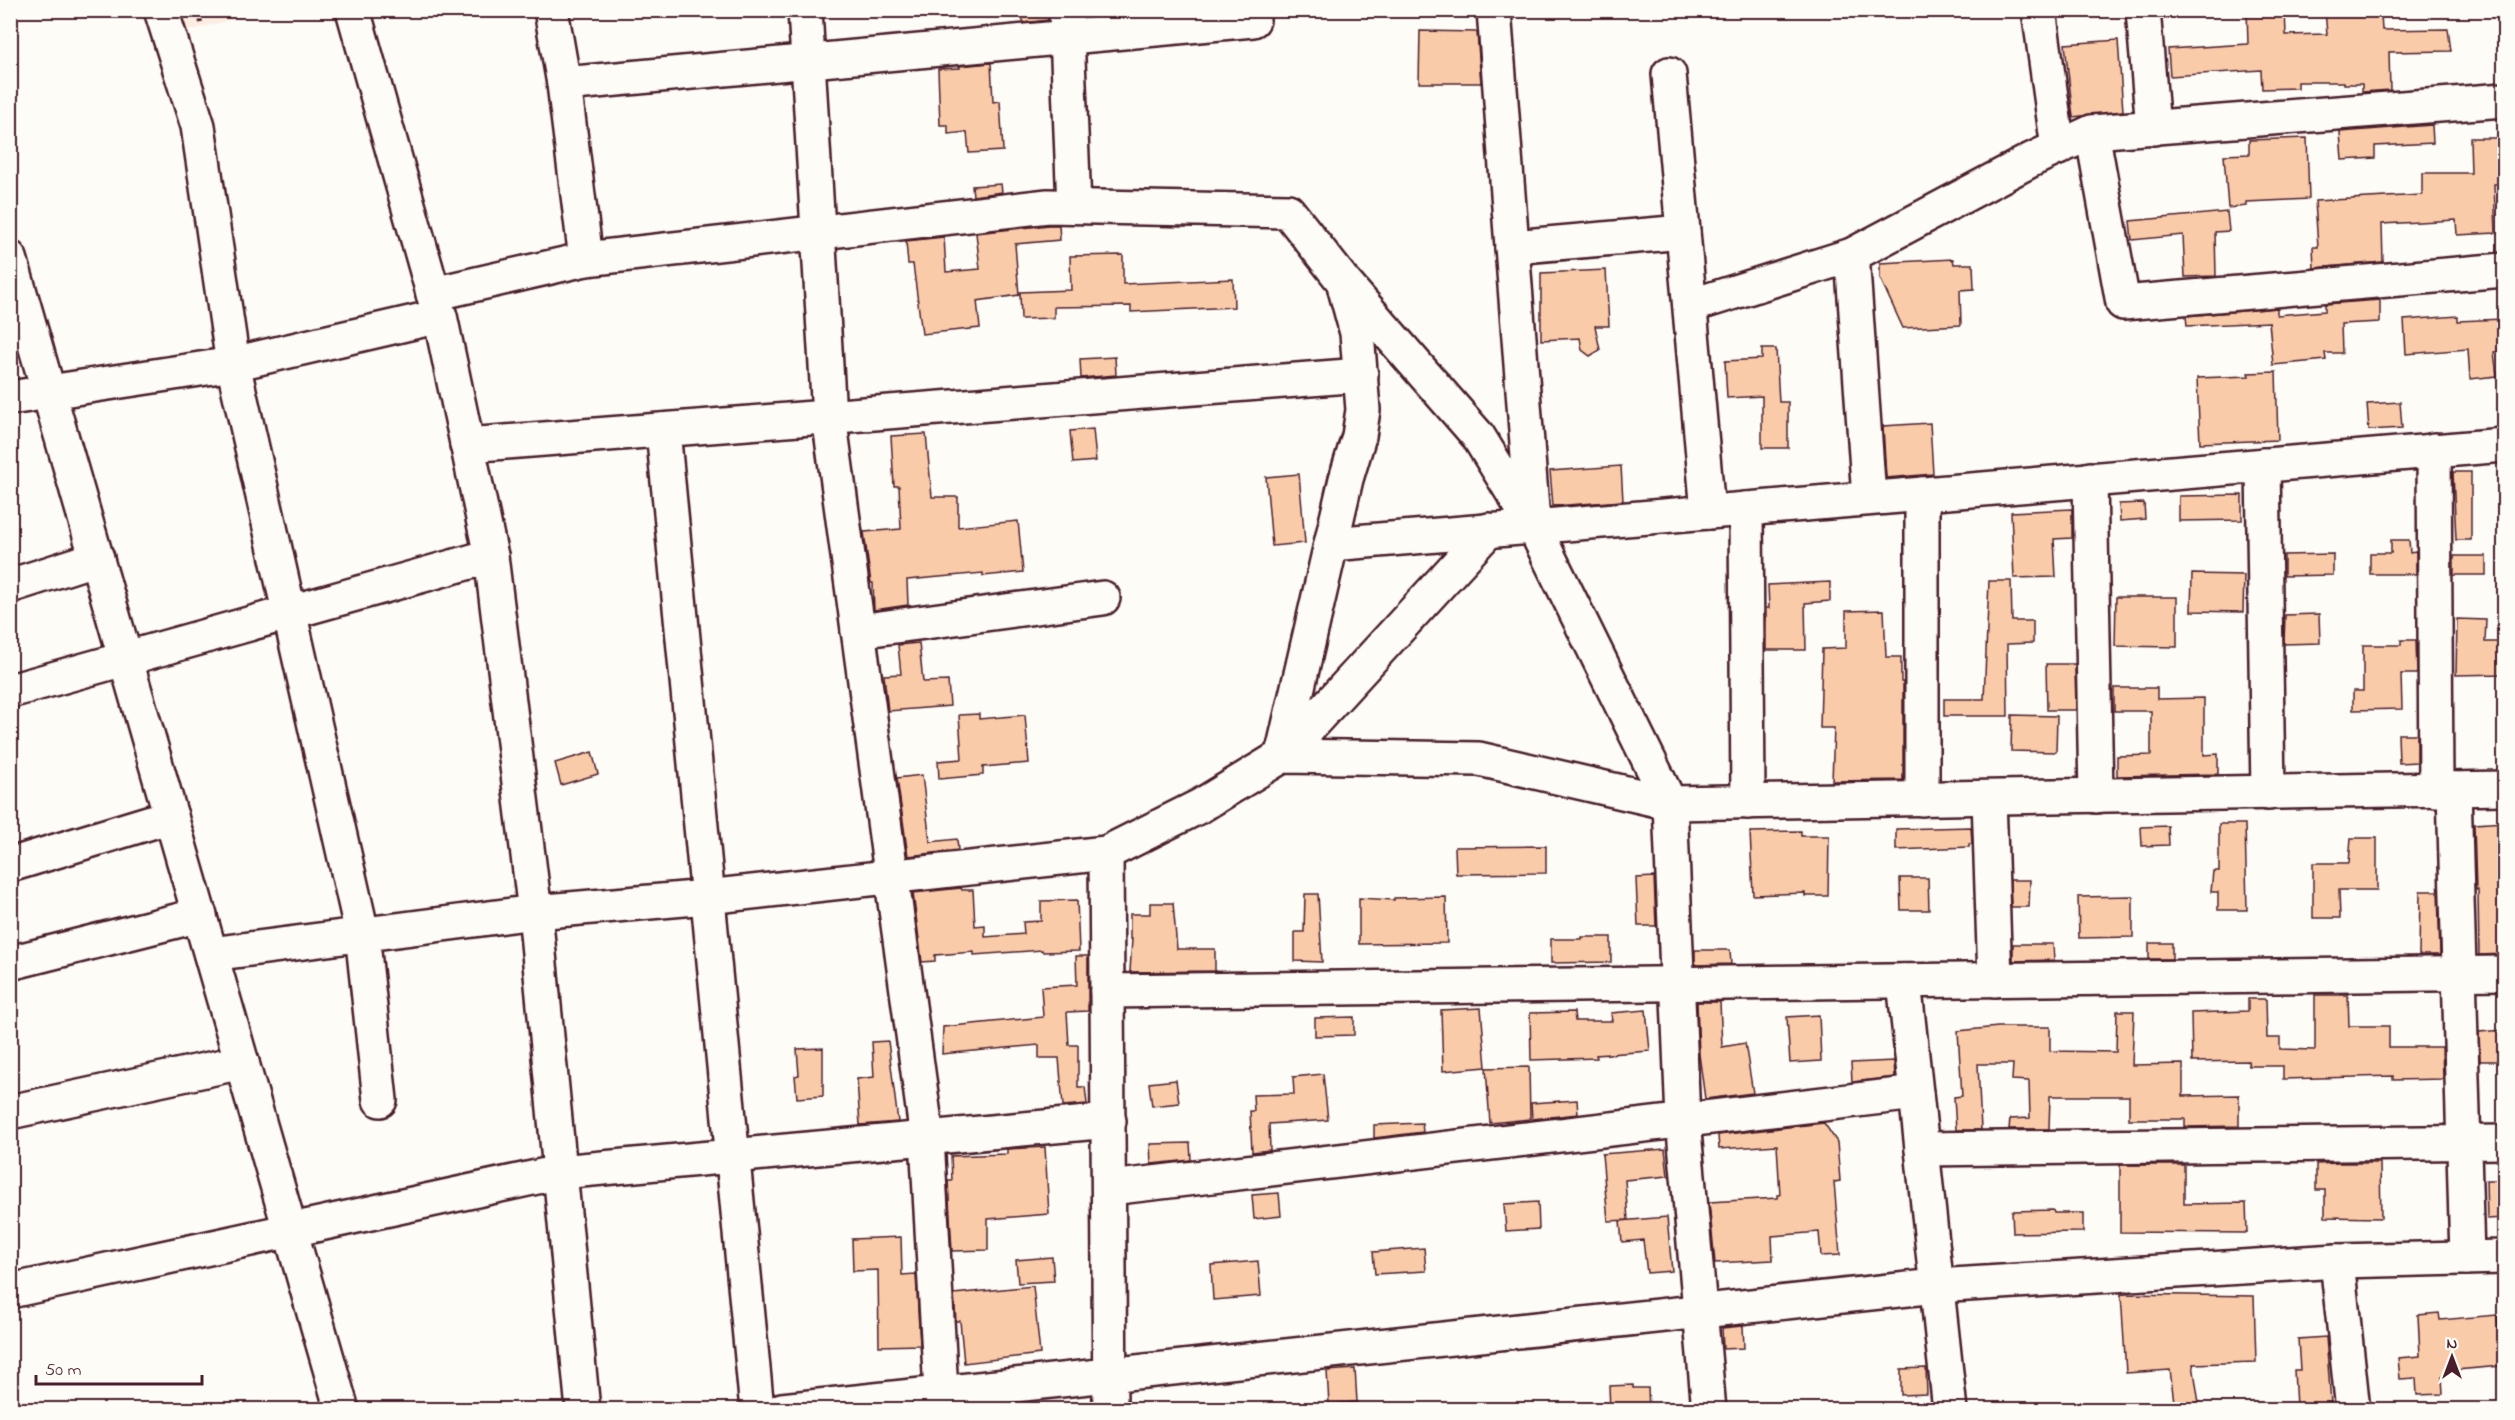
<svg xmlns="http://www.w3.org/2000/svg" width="2515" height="1420" font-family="'Indie Flower',sans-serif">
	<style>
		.built { fill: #fcede0 }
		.building { fill: #facba9; stroke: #4a1f2b; stroke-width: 1.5 }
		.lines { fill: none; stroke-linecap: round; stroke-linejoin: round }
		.minor-casing { stroke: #4a1f2b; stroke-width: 38 }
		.path { stroke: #4a1f2b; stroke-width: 4; stroke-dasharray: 6 4.5; stroke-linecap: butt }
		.minor { stroke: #fdfcf7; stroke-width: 33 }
	</style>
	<rect width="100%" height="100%" fill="#fdfcf7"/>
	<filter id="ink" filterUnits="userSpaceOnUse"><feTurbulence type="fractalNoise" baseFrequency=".0167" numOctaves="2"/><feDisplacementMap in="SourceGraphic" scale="12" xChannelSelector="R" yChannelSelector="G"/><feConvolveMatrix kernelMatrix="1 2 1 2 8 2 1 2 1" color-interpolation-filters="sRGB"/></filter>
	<g filter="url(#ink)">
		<polygon class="built" points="170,10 265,11 176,34"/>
		<g class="building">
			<polygon points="1023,10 1047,10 1048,20 1023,23"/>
			<polygon points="2247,10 2285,10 2286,35 2327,34 2325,10 2364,10 2364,14 2381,14 2382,30 2448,29 2451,51 2389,52 2390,90 2362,92 2362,84 2344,84 2344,82 2298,82 2298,88 2262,89 2261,70 2170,76 2168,49 2248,44"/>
			<polygon points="1420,31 1477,32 1481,83 1419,83"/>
			<polygon points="2118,40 2123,111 2073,117 2065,44"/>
			<polygon points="991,63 993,102 1000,101 1003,151 969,153 967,132 948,134 948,125 940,125 938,69 960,68 959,66"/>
			<polygon points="2432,125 2433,143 2375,146 2375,158 2342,160 2340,132"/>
			<polygon points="2307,138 2309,199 2246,202 2246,206 2228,208 2224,155 2249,154 2249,140"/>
			<polygon points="2470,138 2505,138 2505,184 2494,184 2496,233 2457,235 2456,220 2382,224 2383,262 2314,268 2313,247 2318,247 2315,201 2422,195 2422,173 2471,173"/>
			<polygon points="1001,184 1002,192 973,196 972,186"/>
			<polygon points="2227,212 2229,231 2215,232 2216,276 2185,277 2183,235 2132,240 2130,221"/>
			<polygon points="1049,225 1059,225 1060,240 1015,244 1019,295 977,301 980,328 922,334 913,264 908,264 906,241 944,237 946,272 980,269 976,233"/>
			<polygon points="1123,255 1123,284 1233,279 1234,307 1131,312 1131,306 1054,307 1054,318 1021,319 1020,292 1071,290 1070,256"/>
			<polygon points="1953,259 1954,264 1973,264 1974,289 1960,290 1961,325 1903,328 1880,278 1880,263"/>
			<polygon points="1606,270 1609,326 1595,326 1600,350 1590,356 1582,350 1580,338 1541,340 1541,273"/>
			<polygon points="2380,300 2380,322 2341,324 2342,353 2325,353 2326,360 2273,365 2269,322 2187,326 2186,316 2277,308 2277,315 2325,311 2325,304"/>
			<polygon points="2458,316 2458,321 2503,319 2504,351 2494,352 2497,376 2470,379 2468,349 2406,354 2404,320"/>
			<polygon points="1762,349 1776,349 1779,402 1788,402 1788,448 1762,448 1762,396 1727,398 1725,361 1762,359"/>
			<polygon points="1115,357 1116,375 1081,378 1080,359"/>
			<polygon points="2276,372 2278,440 2200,443 2197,378 2249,376 2248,373"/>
			<polygon points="2400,402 2402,428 2369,430 2367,404"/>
			<polygon points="1930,423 1933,474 1886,478 1883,426"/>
			<polygon points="1093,429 1096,461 1073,463 1070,431"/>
			<polygon points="926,434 932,497 958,497 958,527 1018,521 1023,572 983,576 983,573 907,580 908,605 874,610 873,583 871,583 864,532 901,529 899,486 894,486 891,436"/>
			<polygon points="1621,466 1623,501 1553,506 1550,471"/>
			<polygon points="2453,472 2471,472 2471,540 2456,540"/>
			<polygon points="1299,474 1305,543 1272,546 1266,477"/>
			<polygon points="2242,495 2242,520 2179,521 2179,496"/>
			<polygon points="2144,503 2145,519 2120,521 2119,504"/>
			<polygon points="2072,509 2072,538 2054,539 2056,577 2014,578 2011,512"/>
			<polygon points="2391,540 2409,540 2410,553 2416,552 2416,574 2370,574 2370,553 2391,553"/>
			<polygon points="2333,554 2333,575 2284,576 2284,555"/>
			<rect x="2454" y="556" width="32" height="19"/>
			<polygon points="2192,574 2244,575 2243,612 2191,611"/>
			<polygon points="1989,581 2011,581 2012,621 2033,621 2033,643 2007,644 2008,716 1944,716 1944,699 1984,699"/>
			<polygon points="1830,582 1830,601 1805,603 1806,650 1766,650 1766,608 1769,608 1768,585"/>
			<polygon points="2116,597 2177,597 2177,647 2115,646"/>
			<polygon points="1884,610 1886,657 1901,657 1901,682 1903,682 1903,780 1832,781 1834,728 1820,728 1822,649 1846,648 1846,611"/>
			<polygon points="2319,614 2320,643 2284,644 2285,615"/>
			<polygon points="2457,619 2486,620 2485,642 2505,642 2505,674 2456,675"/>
			<polygon points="2401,640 2416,640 2417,674 2401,674 2402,709 2353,710 2353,691 2363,691 2363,645 2401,645"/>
			<polygon points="919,643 923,682 948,681 950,706 888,711 884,675 901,674 898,645"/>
			<polygon points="2046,664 2075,664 2076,710 2047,710"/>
			<polygon points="2114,688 2157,688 2157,699 2204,698 2204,755 2218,754 2218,774 2117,776 2117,756 2151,755 2151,711 2114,711"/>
			<polygon points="979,714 979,719 1025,715 1029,763 983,767 983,775 939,779 938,761 962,759 959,715"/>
			<polygon points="2012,715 2057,716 2056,752 2011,751"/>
			<polygon points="2398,734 2417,734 2417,762 2399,763"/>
			<polygon points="592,752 598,774 561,785 555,763"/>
			<polygon points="922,775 930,842 957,839 958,850 908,856 897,778"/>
			<polygon points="2505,822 2505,954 2479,955 2478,890 2476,890 2474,824"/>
			<polygon points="2219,824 2245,824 2247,910 2218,910 2218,892 2211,892 2213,871 2219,871"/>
			<polygon points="2168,826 2169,845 2142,846 2141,827"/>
			<polygon points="1971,827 1972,844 1969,844 1969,847 1896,850 1896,829"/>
			<polygon points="1801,831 1801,836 1829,836 1828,896 1805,896 1805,893 1753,895 1750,832"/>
			<polygon points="2351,838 2377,838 2377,890 2339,890 2340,918 2313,918 2313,863 2349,863"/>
			<polygon points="1546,846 1546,873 1456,874 1455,847"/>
			<polygon points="1654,877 1656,926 1638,926 1636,878"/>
			<polygon points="1900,878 1928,878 1929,910 1901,910"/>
			<polygon points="2010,880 2030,880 2029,907 2011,907"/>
			<polygon points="961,888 962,890 973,890 975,926 985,925 985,937 1024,934 1023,922 1041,921 1041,901 1077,900 1079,951 1043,952 1042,950 974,955 974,952 935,955 935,961 922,962 913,893"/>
			<polygon points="2420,891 2438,891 2440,955 2419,955"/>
			<polygon points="1305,894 1318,894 1322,962 1295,961 1295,932 1304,932"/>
			<polygon points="2133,896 2133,937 2079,938 2078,897"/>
			<polygon points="1446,897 1447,943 1359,944 1359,898 1394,900 1394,898"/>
			<polygon points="1150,903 1173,903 1177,949 1215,949 1215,971 1130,972 1132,939 1130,939 1130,914 1150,914"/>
			<polygon points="1582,937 1611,937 1611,962 1551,963 1551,939 1582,939"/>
			<rect x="2149" y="943" width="23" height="16"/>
			<polygon points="2013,944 2053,944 2054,960 2013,961"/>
			<polygon points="1695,950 1730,950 1731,964 1695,965"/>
			<polygon points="1076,956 1088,956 1088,1011 1067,1012 1069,1045 1078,1045 1078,1087 1085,1087 1087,1104 1063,1106 1059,1058 1039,1058 1039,1045 942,1054 943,1027 1043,1017 1041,987 1077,985"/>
			<polygon points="2315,995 2348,995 2349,1026 2389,1026 2389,1047 2442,1047 2443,1079 2393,1080 2393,1076 2283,1079 2283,1066 2249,1066 2248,1061 2192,1062 2191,1013 2248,1011 2248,999 2266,999 2267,1038 2280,1038 2280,1049 2315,1050"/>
			<polygon points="1697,1002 1720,1002 1722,1047 1745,1043 1753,1093 1705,1099 1699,1054"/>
			<polygon points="1481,1008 1486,1067 1443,1071 1441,1010"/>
			<polygon points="1646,1010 1650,1051 1596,1055 1597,1058 1531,1060 1530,1013 1574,1012 1575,1021 1612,1021 1611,1013"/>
			<polygon points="2117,1011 2134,1011 2132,1065 2183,1064 2183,1096 2239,1095 2239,1126 2185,1127 2185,1119 2129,1119 2129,1096 2050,1096 2049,1129 2009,1129 2010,1119 2030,1118 2029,1081 2012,1080 2013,1064 1978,1064 1981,1130 1956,1130 1954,1097 1962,1096 1958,1031 1998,1027 2050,1027 2050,1051 2116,1052"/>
			<polygon points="1819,1015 1821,1061 1790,1063 1787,1017"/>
			<polygon points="1354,1017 1354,1035 1315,1036 1315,1018"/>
			<polygon points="2505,1030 2505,1061 2480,1061 2479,1032"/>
			<polygon points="888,1041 898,1122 860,1125 857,1079 874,1077 872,1042"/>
			<polygon points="823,1048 823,1096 797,1098 795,1076 799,1075 797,1049"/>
			<polygon points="1894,1061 1895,1077 1852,1082 1851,1063"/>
			<polygon points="1529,1067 1530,1119 1490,1123 1486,1068"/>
			<polygon points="1323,1074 1328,1120 1269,1124 1270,1150 1252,1152 1250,1111 1254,1111 1253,1095 1294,1094 1293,1077"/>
			<polygon points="1176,1080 1179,1103 1152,1106 1149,1083"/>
			<polygon points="1577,1100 1578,1114 1532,1119 1531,1103"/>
			<polygon points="1422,1123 1423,1132 1374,1138 1374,1125"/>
			<polygon points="1824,1123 1837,1142 1840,1181 1834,1182 1840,1255 1821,1256 1819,1232 1772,1236 1773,1260 1715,1263 1709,1202 1778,1198 1778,1195 1780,1195 1777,1145 1719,1149 1718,1135"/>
			<polygon points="1190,1143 1191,1160 1151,1164 1150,1144"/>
			<polygon points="1045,1147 1049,1214 988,1219 988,1250 952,1251 948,1181 952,1181 951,1156 1007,1154 1007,1149"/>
			<polygon points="1665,1149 1668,1176 1625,1180 1628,1220 1608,1221 1602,1154"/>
			<polygon points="2339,1163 2380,1163 2381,1218 2325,1217 2325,1190 2316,1190 2316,1164"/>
			<polygon points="2120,1165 2184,1165 2184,1204 2246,1203 2247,1233 2120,1232"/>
			<polygon points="2486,1180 2505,1180 2505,1218 2487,1219"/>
			<polygon points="1279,1193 1281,1216 1254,1219 1252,1195"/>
			<polygon points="1538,1202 1539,1229 1506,1231 1504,1204"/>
			<polygon points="2053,1210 2054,1213 2083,1213 2083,1232 2013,1233 2012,1211"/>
			<polygon points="1667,1217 1672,1271 1647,1273 1643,1240 1622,1242 1620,1221"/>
			<polygon points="901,1237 902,1275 916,1274 920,1345 879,1346 878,1270 853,1271 852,1239"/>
			<polygon points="1424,1248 1426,1271 1375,1274 1373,1252"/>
			<polygon points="1052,1257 1054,1281 1018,1283 1016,1260"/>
			<polygon points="1258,1261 1261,1296 1213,1300 1211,1265"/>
			<polygon points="1033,1286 1040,1354 964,1363 960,1321 956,1321 954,1294"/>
			<polygon points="2121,1294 2254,1296 2256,1362 2193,1364 2200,1410 2175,1410 2170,1370 2126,1373"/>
			<polygon points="2439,1313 2440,1320 2497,1315 2501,1366 2445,1371 2445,1376 2442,1376 2443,1394 2417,1395 2416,1378 2400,1379 2398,1358 2420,1356 2418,1315"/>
			<polygon points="1743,1326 1744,1348 1723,1349 1722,1328"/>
			<polygon points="2326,1337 2331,1404 2296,1407 2294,1370 2300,1370 2298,1339"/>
			<polygon points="1926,1368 1927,1394 1901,1395 1901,1369"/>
			<polygon points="1355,1369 1357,1402 1329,1404 1327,1371"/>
			<polygon points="1633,1385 1633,1388 1648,1388 1649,1410 1610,1410 1609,1386"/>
		</g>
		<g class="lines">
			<g class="minor-casing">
				<g id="minor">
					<polyline points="161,10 198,126 233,364 362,933 380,1100"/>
					<polyline points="353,10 439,314"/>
					<polyline points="551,10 564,84 586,259"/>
					<polyline points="805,10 829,416 927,1138 941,1392"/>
					<polyline points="1066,10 1074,206"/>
					<polyline points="1494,10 1533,522"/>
					<polyline points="2039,10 2058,148"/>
					<polyline points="2143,10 2153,128"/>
					<polyline points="1669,74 1708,512"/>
					<polyline points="564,84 1253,20"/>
					<polyline points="2092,132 2123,303 2504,270"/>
					<polyline points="1512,247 1683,232"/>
					<polyline points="1852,255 1869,498"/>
					<polyline points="10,258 342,1410"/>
					<polyline points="433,294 586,259 1048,206 1288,211 1343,281 1478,436 1534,527 1670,803 1683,1120 1709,1410"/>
					<polyline points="1690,306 1852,255 2031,160 2092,132 2504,100"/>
					<polyline points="10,398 233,364 440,316 491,556 535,912 583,1410"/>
					<polyline points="663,430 757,1410"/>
					<polyline points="467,445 1361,375"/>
					<polyline points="2434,450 2436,790"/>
					<polyline points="2263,465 2268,793"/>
					<polyline points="2090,479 2096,796"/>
					<polyline points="1922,494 1922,799"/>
					<polyline points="1746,509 1748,802"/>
					<polyline points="1331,544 1346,479 1359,436 1363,410 1357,333 1345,289"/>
					<polyline points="10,586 97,558"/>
					<polyline points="858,631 1103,598"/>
					<polyline points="10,691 491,556"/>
					<polyline points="1283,755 1489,530"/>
					<polyline points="1282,756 1331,544 2504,445"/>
					<polyline points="2454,789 2467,1258"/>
					<polyline points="1989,798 1995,980"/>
					<polyline points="1106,853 1110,1410"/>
					<polyline points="10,865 171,816"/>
					<polyline points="211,954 535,912 707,897 1106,853 1200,806 1282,756 1479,759 1670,803 2504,788"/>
					<polyline points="10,963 200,915"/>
					<polyline points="1904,981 1950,1410"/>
					<polyline points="1107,991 2504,973"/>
					<polyline points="10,1112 242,1062"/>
					<polyline points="1922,1149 2504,1142"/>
					<polyline points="1110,1188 1916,1093"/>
					<polyline points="2337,1261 2353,1410"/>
					<polyline points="10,1291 560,1172 1109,1121"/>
					<polyline points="782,1410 1936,1286 2337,1261 2504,1257"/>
				</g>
			</g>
			<polyline class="path" points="198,10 201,23"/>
			<use href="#minor" class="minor"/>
		</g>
	</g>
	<rect width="2515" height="1420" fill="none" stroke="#fdfcf7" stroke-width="36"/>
	<rect x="18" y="18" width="2479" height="1384" fill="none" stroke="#4a1f2b" stroke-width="2" filter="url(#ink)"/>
	<g transform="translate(2452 1357)" stroke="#fdfcf7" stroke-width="4.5" paint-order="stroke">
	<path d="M0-4.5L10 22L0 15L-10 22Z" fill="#4a1f2b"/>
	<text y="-9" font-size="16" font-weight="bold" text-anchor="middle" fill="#4a1f2b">N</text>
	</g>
	<path d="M36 1375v9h166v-9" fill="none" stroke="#4a1f2b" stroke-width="3"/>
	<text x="45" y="1375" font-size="18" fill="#4a1f2b" stroke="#fdfcf7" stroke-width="4.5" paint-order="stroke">50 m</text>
</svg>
